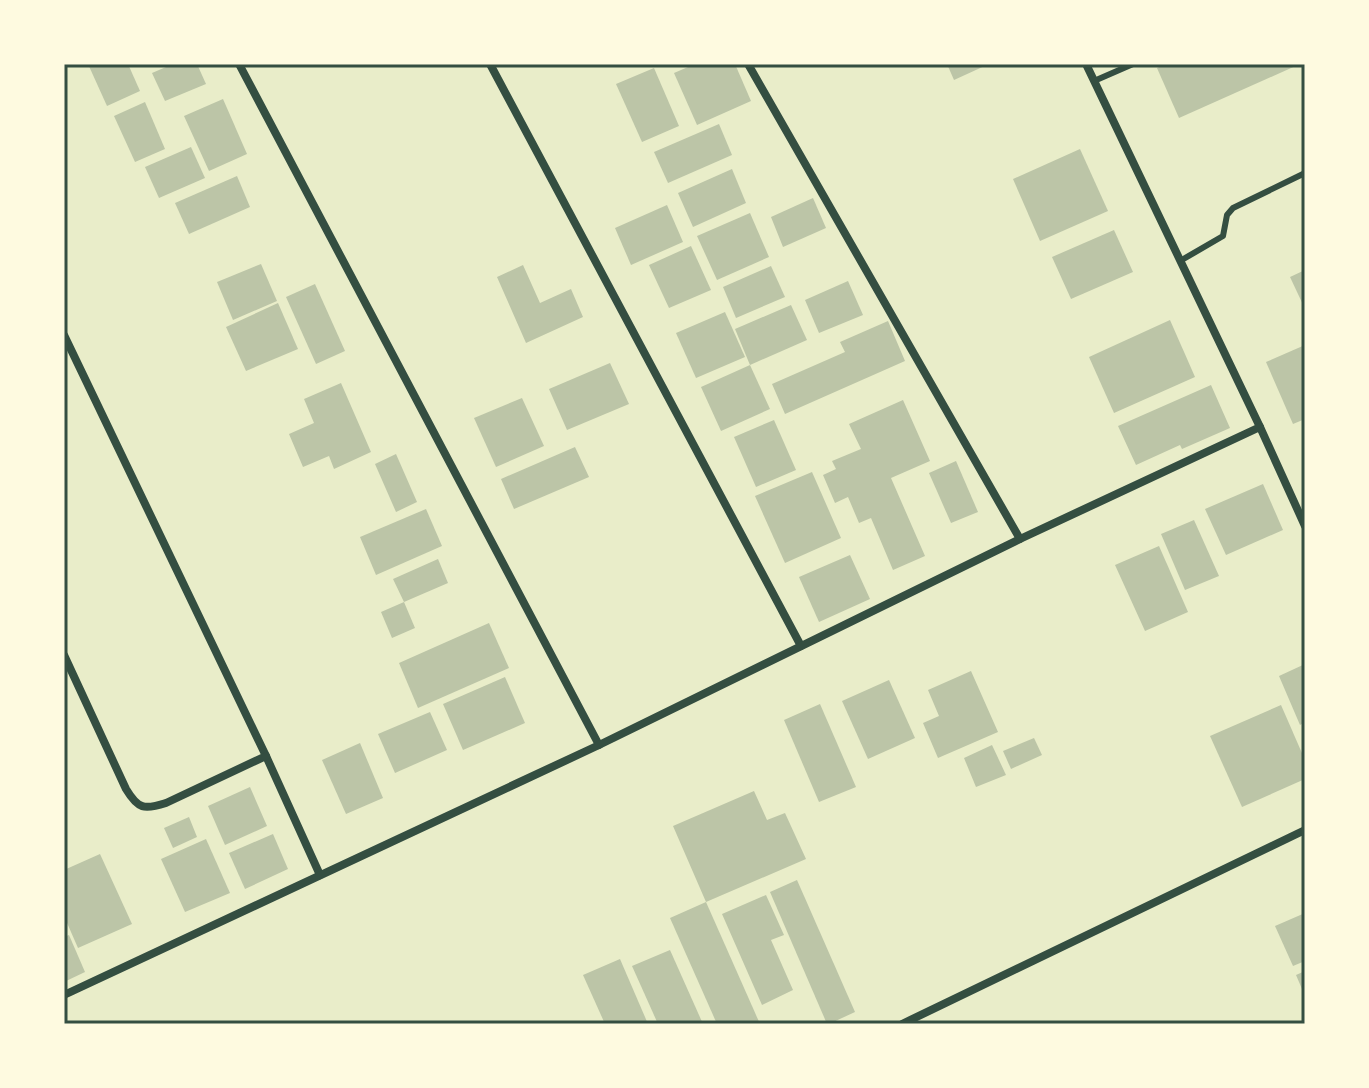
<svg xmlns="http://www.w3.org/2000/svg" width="1369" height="1088" font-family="Barlow,sans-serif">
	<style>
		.building { fill: #bcc5a7 }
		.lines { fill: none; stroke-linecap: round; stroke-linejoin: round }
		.service { stroke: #344e41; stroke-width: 6 }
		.minor { stroke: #344e41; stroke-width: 8 }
		.neatline { fill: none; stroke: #344e41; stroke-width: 3 }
	</style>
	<rect width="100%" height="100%" fill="#e9edc9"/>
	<g class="building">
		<polygon points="88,64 128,64 140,91 107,106"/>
		<polygon points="173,64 197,64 206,84 165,101 152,73"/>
		<polygon points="695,64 735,64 751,101 697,125 674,73"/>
		<polygon points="947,64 989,64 954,80"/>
		<polygon points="1165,64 1300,64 1179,118 1157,68"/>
		<polygon points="654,68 679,126 642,142 616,84"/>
		<polygon points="223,99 247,154 209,171 184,116"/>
		<polygon points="145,102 165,149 135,162 114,116"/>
		<polygon points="719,124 732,155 668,183 654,152"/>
		<polygon points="191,147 205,178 159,198 145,167"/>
		<polygon points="1080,149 1108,211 1040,241 1013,179"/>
		<polygon points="732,169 746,203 693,227 678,193"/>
		<polygon points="237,176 250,207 189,234 175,203"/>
		<polygon points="813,198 826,228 783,247 771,217"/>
		<polygon points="667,205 683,242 631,265 615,228"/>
		<polygon points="750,213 769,257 717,280 697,236"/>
		<polygon points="1114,230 1133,272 1071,299 1052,257"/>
		<polygon points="691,246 711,290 669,308 649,265"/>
		<polygon points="261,264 277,301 233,320 217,282"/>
		<polygon points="523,265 540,303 571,289 583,317 526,343 497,277"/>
		<polygon points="771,266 785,297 736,318 723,287"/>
		<polygon points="1305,270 1305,309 1290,277"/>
		<polygon points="848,281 863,315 819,333 805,300"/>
		<polygon points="315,284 345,351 316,364 286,297"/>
		<polygon points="278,303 298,349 246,371 226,327"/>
		<polygon points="791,305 807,340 750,365 735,329"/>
		<polygon points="725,312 745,357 696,378 676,333"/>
		<polygon points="1170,320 1195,377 1114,413 1089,357"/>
		<polygon points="888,321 905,361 785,414 772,384 845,352 840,342"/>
		<polygon points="1305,345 1305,419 1293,424 1266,362"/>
		<polygon points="610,363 629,404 567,430 549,389"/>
		<polygon points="750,365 770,409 721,431 701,387"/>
		<polygon points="341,383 371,452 334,469 329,456 303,467 289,434 314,423 304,399"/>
		<polygon points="1211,385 1230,428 1182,449 1180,445 1136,465 1118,426"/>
		<polygon points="522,398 544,446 496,467 474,418"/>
		<polygon points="903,400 930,461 891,478 925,556 893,570 871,518 859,523 848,497 835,503 823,475 836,469 832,461 861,449 849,424"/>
		<polygon points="774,420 796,470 756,487 734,437"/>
		<polygon points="575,447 589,477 514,509 501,479"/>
		<polygon points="396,454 417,502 396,512 375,464"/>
		<polygon points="956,461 978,512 951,523 929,473"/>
		<polygon points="812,472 841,538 785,563 755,496"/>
		<polygon points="1263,484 1283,530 1226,555 1205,509"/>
		<polygon points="426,509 442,546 376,575 360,537"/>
		<polygon points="1194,520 1219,576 1185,590 1161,534"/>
		<polygon points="1159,546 1188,612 1145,631 1115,565"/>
		<polygon points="850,555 870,599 819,622 799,577"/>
		<polygon points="438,559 448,583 404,602 393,579"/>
		<polygon points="404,602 415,628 392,638 381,612"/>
		<polygon points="489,623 509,668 418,708 399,663"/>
		<polygon points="1305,664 1305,722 1300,725 1279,676"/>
		<polygon points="971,671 998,732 938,758 923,723 939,716 928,690"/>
		<polygon points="505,677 525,723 463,750 443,704"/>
		<polygon points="889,680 915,738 868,759 842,701"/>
		<polygon points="820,704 856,787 819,802 784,720"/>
		<polygon points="1281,705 1305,760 1305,779 1242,807 1210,736"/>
		<polygon points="430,712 447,750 395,773 378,734"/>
		<polygon points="1034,738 1042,755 1011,769 1003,751"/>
		<polygon points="360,743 383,798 346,814 322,760"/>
		<polygon points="992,745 1006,775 976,787 964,758"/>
		<polygon points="250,787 267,826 225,845 208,806"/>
		<polygon points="754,791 767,820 785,813 806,859 706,902 673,826"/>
		<polygon points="189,817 197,837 173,848 164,828"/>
		<polygon points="273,834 288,869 245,889 229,853"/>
		<polygon points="206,839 230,893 185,912 161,859"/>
		<polygon points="100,854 132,924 78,948 64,916 64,870"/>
		<polygon points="797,880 855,1012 829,1024 827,1024 770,892"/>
		<polygon points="766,895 784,935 771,940 793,990 762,1005 722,914"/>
		<polygon points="706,902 760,1024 717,1024 670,918"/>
		<polygon points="1305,913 1305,961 1293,966 1275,926"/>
		<polygon points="69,935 85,972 64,982 64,937"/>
		<polygon points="670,950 703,1024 658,1024 632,966"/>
		<polygon points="620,959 648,1024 605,1024 583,975"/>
		<polygon points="1305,971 1305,996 1296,975"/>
	</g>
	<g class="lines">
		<g class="service">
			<polyline points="1094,81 1133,64"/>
			<polyline points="1180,261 1223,236 1227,215 1233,208 1305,173"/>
		</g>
		<g class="minor">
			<polyline points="239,64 599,745"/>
			<polyline points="490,64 801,646"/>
			<polyline points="748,64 1020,539"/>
			<polyline points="1086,64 1260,427 1305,526"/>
			<polyline points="64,335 266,756 320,875"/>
			<path d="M64 655 126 789C138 809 144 810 166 803L266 756"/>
			<polyline points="64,995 599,745 1020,539 1260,427"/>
			<polyline points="902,1024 1305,830"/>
		</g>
	</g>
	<rect width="1369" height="1088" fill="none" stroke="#fefae0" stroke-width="132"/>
	<rect x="66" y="66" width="1237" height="956" class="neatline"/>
</svg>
